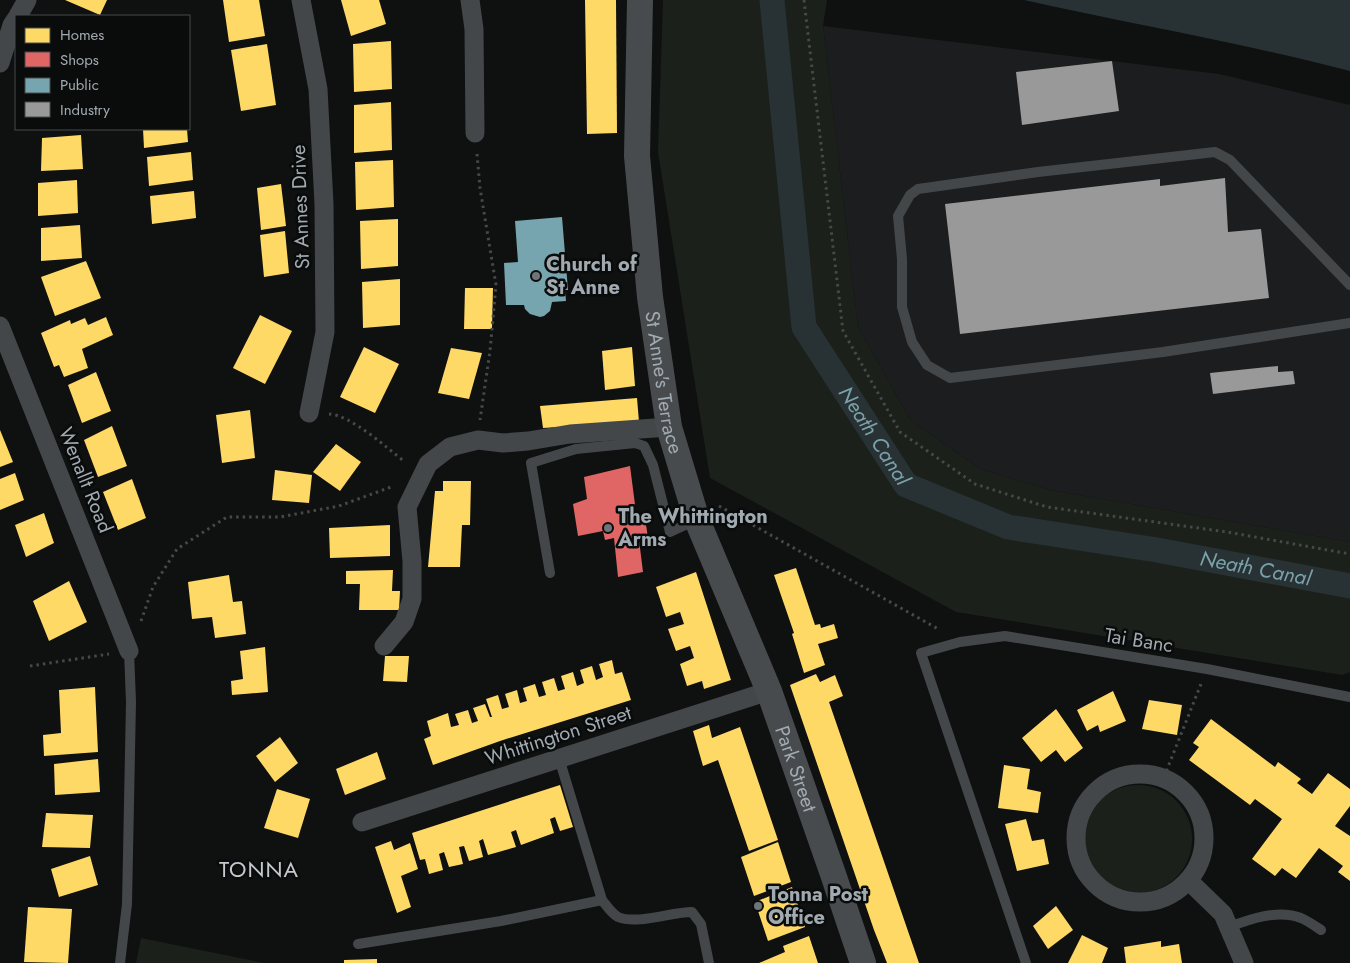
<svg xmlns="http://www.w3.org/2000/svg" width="1350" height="963" font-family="Jost,sans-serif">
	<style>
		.built { fill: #1c1d1e }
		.green { fill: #1b201a }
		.water { fill: #283234 }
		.homes { fill: #ffd966 }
		.shops { fill: #e06666 }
		.public { fill: #76a5af }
		.industry { fill: #999 }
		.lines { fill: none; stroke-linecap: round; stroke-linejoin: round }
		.canal { stroke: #283234; stroke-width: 25 }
		.path { stroke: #46484a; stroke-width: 3; stroke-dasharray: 2.5 4; stroke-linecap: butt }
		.lane { stroke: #444749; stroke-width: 10 }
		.street { stroke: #444749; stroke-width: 19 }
		.secondary { stroke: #484b4d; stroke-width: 26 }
		.poi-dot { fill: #6e7478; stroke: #0a0b0b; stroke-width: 2 }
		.labels { text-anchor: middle; stroke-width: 5; stroke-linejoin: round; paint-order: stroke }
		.street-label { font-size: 20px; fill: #a1aab0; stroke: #0a0b0b }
		.poi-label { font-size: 20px; font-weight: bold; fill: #a1aab0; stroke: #0a0b0b; text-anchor: start }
		.water-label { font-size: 21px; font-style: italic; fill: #7aa1aa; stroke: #0a0b0b }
		.quarter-label { font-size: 22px; letter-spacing: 1px; fill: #c2c8cd; stroke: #0a0b0b }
	</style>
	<rect width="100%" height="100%" fill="#0f1010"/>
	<polygon class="built" points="823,26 1219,74 1350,105 1350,542 1050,490 981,469 911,421 858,327"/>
	<g class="green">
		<polygon points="663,0 827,0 823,26 858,327 911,421 981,469 1050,490 1350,542 1350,672 1342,675 956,612 710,478 658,152"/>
		<circle cx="1138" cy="839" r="54"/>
		<polygon points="141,938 264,963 136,963"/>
	</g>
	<path class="water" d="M1024 0H1350V71C1242 43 1132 24 1024 0Z"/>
	<g class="homes">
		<polygon points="65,0 107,0 100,15"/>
		<polygon points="223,0 259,0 265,36 229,42"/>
		<polygon points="341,0 379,0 386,24 351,36"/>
		<polygon points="585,0 616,0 617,133 587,134"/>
		<polygon points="391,41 392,89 354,92 353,44"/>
		<polygon points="267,44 276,105 241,111 231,50"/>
		<polygon points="391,102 392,150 354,153 354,105"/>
		<polygon points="143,129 187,129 188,142 144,148"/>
		<polygon points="81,135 83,169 41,171 42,138"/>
		<polygon points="191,152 193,180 149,186 147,157"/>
		<polygon points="393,160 394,207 356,210 355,162"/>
		<polygon points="77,180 78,213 38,216 38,183"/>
		<polygon points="281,184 286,226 261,230 257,188"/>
		<polygon points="194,191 196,218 152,224 150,196"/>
		<polygon points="398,219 398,266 361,269 360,221"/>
		<polygon points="80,225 82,258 41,261 41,228"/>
		<polygon points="285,231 289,273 264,277 260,235"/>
		<polygon points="86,261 101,298 55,316 41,277"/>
		<polygon points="400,279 400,325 363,328 362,282"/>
		<polygon points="465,288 493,288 492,329 464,329"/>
		<polygon points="260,315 292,331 265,384 233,368"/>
		<polygon points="106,317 113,335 82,349 88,368 64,377 59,365 54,367 41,333 70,320 71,324 85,318 88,325"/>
		<polygon points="364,347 399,364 375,413 340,397"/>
		<polygon points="632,347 635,386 605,390 602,351"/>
		<polygon points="451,348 482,353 469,399 438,393"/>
		<polygon points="96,372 111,411 82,423 68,385"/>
		<polygon points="637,398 639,422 543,428 540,406"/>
		<polygon points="250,410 255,458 222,463 216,415"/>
		<polygon points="112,426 127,466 98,477 84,440"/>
		<polygon points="0,430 13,462 0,467"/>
		<polygon points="336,444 361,462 340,491 313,472"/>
		<polygon points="275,470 312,475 309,503 272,500"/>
		<polygon points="15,473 24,500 0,510 0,479"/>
		<polygon points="132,479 146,518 118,530 103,492"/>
		<polygon points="443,481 471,481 470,525 462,525 460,567 428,567 435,491 443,491"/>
		<polygon points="44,513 54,543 26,557 15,525"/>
		<polygon points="390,525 390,556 330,558 329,528"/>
		<polygon points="796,568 815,625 820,624 821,628 834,624 838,638 818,644 825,665 804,673 792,634 794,633 774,575"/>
		<polygon points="393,570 392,591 400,591 399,610 359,610 360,584 346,584 346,571"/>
		<polygon points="696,572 731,680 704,689 702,681 687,686 680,664 694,658 690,646 676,651 668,629 684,624 680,612 666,617 656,587"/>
		<polygon points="229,575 233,602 242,601 246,634 215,638 212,617 192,619 188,582"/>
		<polygon points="69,581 87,622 49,641 33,601"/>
		<polygon points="265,647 268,692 232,695 231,681 243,679 240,651"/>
		<polygon points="385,656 409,656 407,682 383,681"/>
		<polygon points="612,660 615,674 622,672 631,700 500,741 433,765 424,739 431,736 427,721 448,713 451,727 459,725 455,714 468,710 472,723 478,721 473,708 485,704 490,717 492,717 486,699 498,695 502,709 509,707 505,694 517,690 520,703 527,701 523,688 535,684 539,697 546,695 542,682 554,678 558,691 565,689 561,676 573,672 577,686 584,683 580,670 592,666 596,680 603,677 599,664"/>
		<polygon points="816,674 820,682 835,675 843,696 829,702 919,963 887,963 874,930 790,685"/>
		<polygon points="95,687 98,752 44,756 43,735 61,733 59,690"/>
		<polygon points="1113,691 1126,721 1100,732 1098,725 1087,731 1077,710"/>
		<polygon points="1149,700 1182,705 1177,735 1142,729"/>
		<polygon points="1056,709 1083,748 1065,762 1056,750 1041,762 1022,738"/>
		<polygon points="1211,719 1275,767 1278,762 1301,779 1297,783 1312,794 1328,773 1350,789 1350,806 1335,826 1350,836 1350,881 1338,872 1343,866 1319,848 1296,878 1282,868 1275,876 1252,859 1282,819 1255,799 1250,805 1189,760 1199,747 1193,743"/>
		<polygon points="709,725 712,738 740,727 778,840 749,851 718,760 703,766 693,731"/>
		<polygon points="280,737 298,763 275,782 256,756"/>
		<polygon points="377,752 386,779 345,795 336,769"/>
		<polygon points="98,759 100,792 55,795 54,764"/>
		<polygon points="1004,765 1030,769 1027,789 1041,792 1038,813 998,808"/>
		<polygon points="560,785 573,827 560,831 555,817 550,819 554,833 521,845 516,830 511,832 516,847 488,855 483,839 479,841 483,857 469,861 464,846 459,847 463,864 449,867 444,852 439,854 443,870 429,874 425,859 420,860 412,833"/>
		<polygon points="277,789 310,799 298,838 264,828"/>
		<polygon points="46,813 93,815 90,848 42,847"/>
		<polygon points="1026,819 1032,841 1044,839 1049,864 1017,871 1005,824"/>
		<polygon points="391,841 394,850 410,843 418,869 401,876 411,907 397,913 375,847"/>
		<polygon points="778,842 791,882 754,896 741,857"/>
		<polygon points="90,856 98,885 59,897 51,869"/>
		<polygon points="792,887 805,927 768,941 755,902"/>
		<polygon points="1056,906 1073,930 1048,949 1033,926"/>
		<polygon points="28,907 72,909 68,963 24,962"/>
		<polygon points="1082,935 1108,948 1102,963 1068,963"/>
		<polygon points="809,936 818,963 759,963 785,952 783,946"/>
		<polygon points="1161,941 1161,947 1179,944 1182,963 1126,963 1124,947"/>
		<polygon points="377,959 377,963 344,963 344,960"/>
	</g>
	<polygon class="shops" points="630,466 637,520 645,518 648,538 639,540 643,572 618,577 614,538 605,540 603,531 578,536 573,504 587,499 584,477"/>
	<polygon class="public" points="562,217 568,290 565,290 566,301 552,302 550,311 544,316 540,317 530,314 525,309 524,305 506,305 504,263 518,262 515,221"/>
	<g class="industry">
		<polygon points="1112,61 1119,111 1022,125 1016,72"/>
		<polygon points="1225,178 1228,232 1261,229 1269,298 960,334 945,204 1160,179 1160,186"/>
		<polygon points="1278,366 1278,372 1293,371 1295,384 1213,394 1210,373"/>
	</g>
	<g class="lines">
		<path class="canal" id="s1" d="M772 0 804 327 906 485 1008 527 1157 550 1350 586"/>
		<g class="path">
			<polyline points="804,0 843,331 900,432 975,484 1047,507 1227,532 1350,554"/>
			<polyline points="477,154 480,188 496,285 490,351 480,420"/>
			<path d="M329 414C351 415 387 448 405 462"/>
			<polyline points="719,506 940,630"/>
			<polyline points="141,621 153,587 177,549 227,517 280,517 339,506 391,487"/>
			<polyline points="30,666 109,654"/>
			<polyline points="1164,777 1201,684"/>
		</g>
		<g class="lane">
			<polyline points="1350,285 1230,160 1215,152 1038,172 918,189 910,195 898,216 902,259 902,307 912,342 927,365 950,378 1163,352 1350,323"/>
			<polyline points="550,573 531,463 576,449 635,443 644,446 653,465 670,532 696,520"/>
			<path d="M559 758 602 900C606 905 612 914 618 917 637 925 671 912 692 912L701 924 709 963"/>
			<path d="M1229 927C1250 919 1278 909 1301 918 1308 921 1315 926 1321 930"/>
			<polyline points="358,944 501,921 602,900"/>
			<polyline points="120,963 127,904 131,702 129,651"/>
			<polyline points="1026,963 921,653 960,642 1005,636 1207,669 1350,697"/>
		</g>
		<g class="street">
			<polyline points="301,0 318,89 324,204 325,332 309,413"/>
			<polyline points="470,0 474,29 475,133"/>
			<polyline points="18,16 27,0"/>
			<polyline points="0,63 12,25 16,19"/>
			<polyline points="0,326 129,651"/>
			<polyline points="384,646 404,622 412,599 412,561 407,507 428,464 450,447 478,440 503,443 528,441 570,434 669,427"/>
			<circle cx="1140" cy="838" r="64"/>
			<polyline points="362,822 769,691"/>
			<polyline points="1189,881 1223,914 1244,963"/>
		</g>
		<path class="secondary" id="s2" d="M640 0 637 156 650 297 669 427 697 520 769 691 833 874 863 963"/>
	</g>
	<g class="poi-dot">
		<circle cx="536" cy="276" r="5"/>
		<circle cx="608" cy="528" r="5"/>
		<circle cx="758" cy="906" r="5"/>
	</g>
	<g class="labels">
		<g class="street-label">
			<text transform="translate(300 207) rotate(-92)" y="7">St Annes Drive</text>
			<text dy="7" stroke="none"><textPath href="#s2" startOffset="384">St Anne's Terrace</textPath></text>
			<text transform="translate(86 480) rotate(68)" y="7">Wenallt Road</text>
			<text transform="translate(1139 640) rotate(9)" y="7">Tai Banc</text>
			<text transform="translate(558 735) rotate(-18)" y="7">Whittington Street</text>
			<text dy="7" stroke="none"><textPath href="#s2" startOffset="794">Park Street</textPath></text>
		</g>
		<g class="poi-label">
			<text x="546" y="271">Church of<tspan x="546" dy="23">St Anne</tspan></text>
			<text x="618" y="523">The Whittington<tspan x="618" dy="23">Arms</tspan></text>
			<text x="768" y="901">Tonna Post<tspan x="768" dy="23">Office</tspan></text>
		</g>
		<g class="water-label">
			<text dy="7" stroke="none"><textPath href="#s1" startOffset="458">Neath Canal</textPath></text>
			<text dy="7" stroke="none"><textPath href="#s1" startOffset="878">Neath Canal</textPath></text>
		</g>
		<g class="quarter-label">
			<text x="259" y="877">TONNA</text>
		</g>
	</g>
	<rect x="15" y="15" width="175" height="115" fill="#0a0b0b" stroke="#464b4d"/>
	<rect x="25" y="28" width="25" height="15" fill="#ffd966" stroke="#464b4d"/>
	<text x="60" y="40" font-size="15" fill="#a1aab0">Homes</text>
	<rect x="25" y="52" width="25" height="15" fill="#e06666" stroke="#464b4d"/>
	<text x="60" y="65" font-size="15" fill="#a1aab0">Shops</text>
	<rect x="25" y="78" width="25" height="15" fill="#76a5af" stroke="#464b4d"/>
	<text x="60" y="90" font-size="15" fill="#a1aab0">Public</text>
	<rect x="25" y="102" width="25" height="15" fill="#999999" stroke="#464b4d"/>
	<text x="60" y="115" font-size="15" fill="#a1aab0">Industry</text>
</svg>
